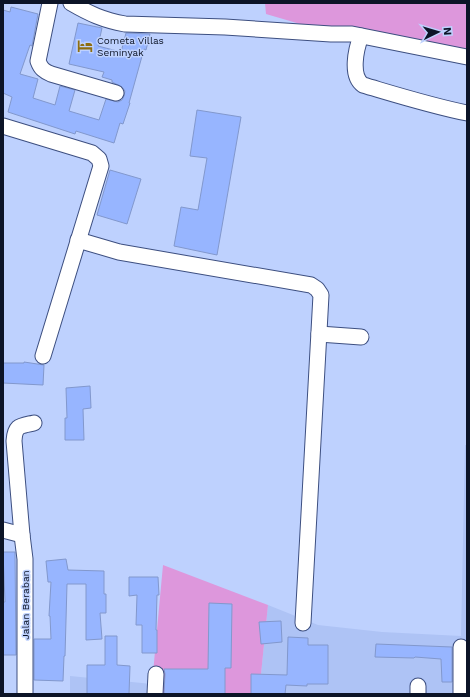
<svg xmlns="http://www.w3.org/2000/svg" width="470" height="697" font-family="'Work Sans',sans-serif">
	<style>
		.built { fill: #aec3f5 }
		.green { fill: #dd97dc }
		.building { fill: #97b5ff; stroke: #8298cd }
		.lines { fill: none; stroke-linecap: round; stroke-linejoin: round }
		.minor-casing { stroke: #3d4f80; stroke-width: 17 }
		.minor { stroke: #fff; stroke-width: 15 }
		.labels { text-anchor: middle; stroke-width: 3; stroke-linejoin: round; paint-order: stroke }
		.poi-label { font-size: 10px; fill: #0c1427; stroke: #bed1fe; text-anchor: start }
		.street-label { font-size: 10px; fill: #0c1427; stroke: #bed1fe }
	</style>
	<rect width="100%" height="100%" fill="#bed1fe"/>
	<g class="built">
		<polygon points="465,445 467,445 467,694 259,694 268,605 318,625 382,632 461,636"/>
		<polygon points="70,676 152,684 153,694 70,694"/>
	</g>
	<g class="green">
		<polygon points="265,3 467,3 467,61 372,45 266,14"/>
		<polygon points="163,565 268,605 259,694 153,694 152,684"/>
	</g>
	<g class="building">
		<polygon points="11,7 38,14 32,46 30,45 20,74 38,79 33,98 55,105 60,86 75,90 69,111 99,120 106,99 118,102 122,100 124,96 125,91 122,87 112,82 112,80 102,77 104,72 69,64 78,23 102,28 98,46 121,52 126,33 150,34 146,50 144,49 129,103 130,103 123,124 120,123 114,143 76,131 75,134 8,112 12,97 3,93 3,10 10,12"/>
		<polygon points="197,110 241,117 217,255 174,246 181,207 198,210 207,158 190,156"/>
		<polygon points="110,170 141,179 127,224 97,215"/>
		<polygon points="24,362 44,365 43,385 3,383 3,363 24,363"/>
		<polygon points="90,386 91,408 83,409 84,440 65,440 65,418 67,418 66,388"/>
		<polygon points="3,552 15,552 16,655 3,655 3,602 5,602"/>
		<polygon points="66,559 68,570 104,571 104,594 106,594 106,613 100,613 102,639 86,640 86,584 67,584 65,656 64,656 63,681 34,680 34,639 51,639 50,616 49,616 51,582 48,582 46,561"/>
		<polygon points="129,577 158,577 159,595 157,595 156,630 157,630 157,653 142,653 142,625 136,625 137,595 129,596"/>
		<polygon points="209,603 232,604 231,668 225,668 225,694 164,694 165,674 164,669 208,669"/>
		<polygon points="281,621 282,642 261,644 259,622"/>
		<polygon points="105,636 117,636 117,665 130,666 129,694 87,694 87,665 105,665"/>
		<polygon points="288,637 308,638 308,645 328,645 328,684 307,684 307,686 286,685 285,694 251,694 251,674 287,675"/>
		<polygon points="376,644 452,647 452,682 442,682 441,659 415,657 414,658 375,657"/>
	</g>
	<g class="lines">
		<g class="minor-casing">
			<g id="minor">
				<path d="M50 3 38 61C41 69 44 71 51 74L116 93"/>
				<path d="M71 3C90 14 103 20 125 24L225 27 331 34H352L467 57"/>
				<path d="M361 36C356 49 350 76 363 85 397 95 432 106 467 113"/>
				<polyline points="3,126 92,153 99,159 101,166 43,356"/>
				<polyline points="78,240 119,252 311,285 317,289 321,295 303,623"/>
				<polyline points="319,334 361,337"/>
				<polyline points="3,530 22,535"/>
				<polyline points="461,647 461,694"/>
				<polyline points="418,686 418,694"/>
				<path d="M25 694V559L22 535 14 441C15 425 20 426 34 423"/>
				<polyline points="155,694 156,674"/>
			</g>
		</g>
		<use href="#minor" class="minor"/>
	</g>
	<defs>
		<g id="hotel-bare" transform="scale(1.2)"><path d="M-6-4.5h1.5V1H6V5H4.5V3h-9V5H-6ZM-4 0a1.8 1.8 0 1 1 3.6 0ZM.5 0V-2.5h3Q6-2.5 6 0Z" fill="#8e6e11" stroke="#bed1fe" stroke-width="2.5" paint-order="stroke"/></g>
	</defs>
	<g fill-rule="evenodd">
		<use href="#hotel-bare" x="85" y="46"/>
	</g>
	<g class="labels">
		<g class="poi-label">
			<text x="97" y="44">Cometa Villas<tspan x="97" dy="12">Seminyak</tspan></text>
		</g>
		<g class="street-label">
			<text transform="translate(25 605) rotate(-90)" y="4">Jalan Beraban</text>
		</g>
	</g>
	<rect width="470" height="697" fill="none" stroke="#0c1427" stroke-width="8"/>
	<g transform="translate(438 32) rotate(85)" stroke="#bed1fe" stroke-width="3" paint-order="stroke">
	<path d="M0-3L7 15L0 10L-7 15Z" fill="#0c1427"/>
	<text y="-6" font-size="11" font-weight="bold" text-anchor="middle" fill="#0c1427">N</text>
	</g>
</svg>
